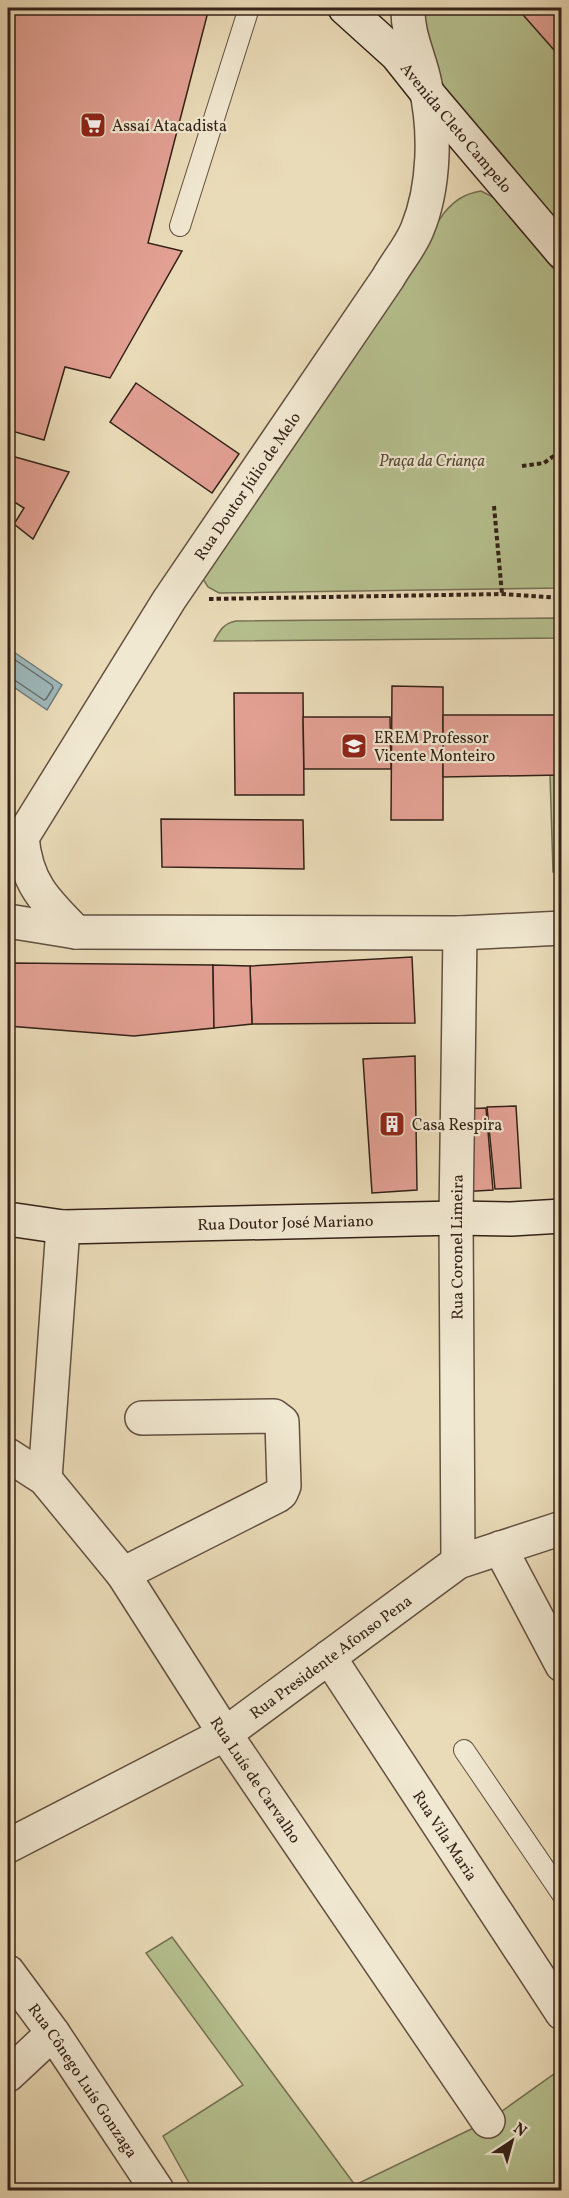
<svg xmlns="http://www.w3.org/2000/svg" width="569" height="2198" font-family="Vollkorn,serif">
	<style>
		.green { fill: #b6c08f; stroke: #757154; stroke-width: 1.5 }
		.water { fill: #9db8ba; stroke: #737c79; stroke-width: 1.5 }
		.lines { fill: none; stroke-linecap: round; stroke-linejoin: round }
		.shore { stroke: #686d69; stroke-width: 1.5 }
		.building { fill: #e2a093; stroke: #342218; stroke-width: 1.5 }
		.lane-casing { stroke: #625040; stroke-width: 22 }
		.street-casing { stroke: #625040; stroke-width: 36 }
		.secondary-casing { stroke: #342218; stroke-width: 36 }
		.path { stroke: #342218; stroke-width: 4; stroke-dasharray: 4.5 3; stroke-linecap: butt }
		.lane { stroke: #f1e8d1; stroke-width: 20 }
		.street { stroke: #f1e8d1; stroke-width: 33 }
		.secondary { stroke: #f1e8d1; stroke-width: 33 }
		.labels { text-anchor: middle; stroke-width: 4.5; stroke-linejoin: round; paint-order: stroke }
		.poi-label { font-size: 16px; fill: #342218; stroke: #f1e8d1; text-anchor: start }
		.street-label { font-size: 16px; fill: #342218; stroke: #f1e8d1 }
		.park-label { font-size: 16px; font-style: italic; fill: #544a36; stroke: #f1e8d1 }
	</style>
	<rect width="100%" height="100%" fill="#eadbb8"/>
	<filter id="stains"><feTurbulence type="fractalNoise" baseFrequency=".00333" numOctaves="4"/><feColorMatrix values="0 0 0 0 .2 0 0 0 0 .09 0 0 0 0 .02 0 0 0 .5 -.17"/></filter>
	<radialGradient id="worn" r=".72"><stop offset=".6" stop-color="#630" stop-opacity="0"/><stop offset="1" stop-color="#630" stop-opacity=".3"/></radialGradient>
	<g class="green">
		<polygon points="408,8 561,8 561,236 421,66"/>
		<path d="M481 191 495 198 561 278V588L219 593 208 587 201 576 205 562 444 213C455 200 464 194 481 191Z"/>
		<path d="M561 618V638L214 641C220 630 224 623 236 621Z"/>
		<polygon points="550,775 561,775 561,871 553,872"/>
		<polygon points="172,1937 355,2185 488,2121 561,2069 561,2190 193,2190 163,2136 243,2085 146,1953"/>
	</g>
	<polygon class="water" points="8,648 62,685 47,710 8,683"/>
	<g class="lines">
		<polyline class="shore" points="8,655 52,685 53,688 46,699 44,700 13,679 8,678"/>
	</g>
	<g class="building">
		<polygon points="8,8 209,8 148,243 182,251 110,378 65,367 44,440 8,430"/>
		<polygon points="517,8 562,8 562,59"/>
		<polygon points="136,383 239,454 212,493 110,422"/>
		<polygon points="8,455 69,472 33,539 14,524 24,508 8,498"/>
		<polygon points="392,686 443,687 443,820 391,820"/>
		<polygon points="234,693 303,693 304,795 235,795"/>
		<polygon points="443,715 562,715 562,775 443,777"/>
		<polygon points="303,717 390,717 391,769 304,769"/>
		<polygon points="161,819 303,820 304,869 162,867"/>
		<polygon points="412,957 415,1023 252,1024 250,966"/>
		<polygon points="12,963 213,965 214,1028 134,1036 8,1026 8,996"/>
		<polygon points="213,965 250,966 252,1024 214,1028"/>
		<polygon points="415,1056 417,1190 372,1193 363,1059"/>
		<polygon points="516,1106 521,1188 495,1189 487,1107"/>
		<polygon points="486,1108 493,1190 459,1192 459,1109"/>
	</g>
	<g class="lines">
		<g class="lane-casing">
			<g id="lane">
				<polyline points="180,226 249,8"/>
				<polyline points="464,1750 562,1894"/>
			</g>
		</g>
		<g class="street-casing">
			<g id="street">
				<path d="M22 837C26 883 45 901 76 932"/>
				<path id="s1" d="M8 860 169 600 388 278C397 262 410 247 417 230 435 187 436 129 425 84 420 58 407 35 408 8"/>
				<polyline points="8,921 76,932 460,933 562,928"/>
				<path id="s2" d="M8 1455 45 1479 123 1574 225 1734 488 2121"/>
				<polyline points="45,1479 63,1227"/>
				<polyline points="500,1548 562,1665"/>
				<path id="s3" d="M458 1562 456 1218 460 933"/>
				<polyline points="123,1574 277,1496 281,1493 284,1486 282,1422 274,1416 142,1418"/>
				<path id="s4" d="M329 1657 562 2013"/>
				<path id="s5" d="M8 1846 225 1734 458 1562 562 1528"/>
				<path id="s6" d="M8 1972 53 2033 157 2190"/>
				<polyline points="8,2075 53,2033"/>
			</g>
		</g>
		<g class="secondary-casing">
			<g id="secondary">
				<path id="s7" d="M345 8 397 55 428 94 562 252"/>
				<path id="s8" d="M8 1219 63 1227 456 1218 511 1219 562 1216"/>
			</g>
		</g>
		<g class="path">
			<polyline points="522,466 544,463 562,450"/>
			<polyline points="494,506 502,594"/>
			<polyline points="209,599 502,594 562,598"/>
		</g>
		<use href="#lane" class="lane"/>
		<use href="#street" class="street"/>
		<use href="#secondary" class="secondary"/>
	</g>
	<defs>
		<g id="supermarket-square" transform="scale(1.35)"><rect x="-9" y="-9" width="18" height="18" rx="4" fill="#8f2418" stroke="#f1e8d1"/><path d="M-6-5.5h2.5l.6 2H6L4.5 2H-2.5L-4.4-4H-6ZM-1.5 3.2a1.3 1.3 0 1 0 .1 0ZM3 3.2a1.3 1.3 0 1 0 .1 0Z" fill="#fff"/></g>
		<g id="school-square" transform="scale(1.35)"><rect x="-9" y="-9" width="18" height="18" rx="4" fill="#8f2418" stroke="#f1e8d1"/><path d="M0-5L7-2L0 1L-7-2ZM-4 1L0 2.5L4 1V4Q0 6-4 4Z" fill="#fff"/></g>
		<g id="building-square" transform="scale(1.35)"><rect x="-9" y="-9" width="18" height="18" rx="4" fill="#8f2418" stroke="#f1e8d1"/><path d="M-4-6H4V6H1V3H-1V6H-4ZM-2.5-4.3h1.7v1.8h-1.7ZM.8-4.3h1.7v1.8H.8ZM-2.5-1h1.7V.8h-1.7ZM.8-1h1.7V.8H.8Z" fill="#fff"/></g>
	</defs>
	<g fill-rule="evenodd">
		<use href="#supermarket-square" x="93" y="125"/>
		<use href="#school-square" x="354" y="746"/>
		<use href="#building-square" x="392" y="1124"/>
	</g>
	<g class="labels">
		<g class="poi-label">
			<text x="112" y="131">Assaí Atacadista</text>
			<text x="374" y="743">EREM Professor<tspan x="374" dy="18">Vicente Monteiro</tspan></text>
			<text x="412" y="1130">Casa Respira</text>
		</g>
		<g class="street-label">
			<text dy="6" stroke="none"><textPath href="#s7" startOffset="164">Avenida Cleto Campelo</textPath></text>
			<text dy="6" stroke="none"><textPath href="#s1" startOffset="444">Rua Doutor Júlio de Melo</textPath></text>
			<text dy="6" stroke="none"><textPath href="#s8" startOffset="278">Rua Doutor José Mariano</textPath></text>
			<text dy="6" stroke="none"><textPath href="#s3" startOffset="315">Rua Coronel Limeira</textPath></text>
			<text dy="6" stroke="none"><textPath href="#s5" startOffset="375">Rua Presidente Afonso Pena</textPath></text>
			<text dy="6" stroke="none"><textPath href="#s2" startOffset="412">Rua Luís de Carvalho</textPath></text>
			<text dy="6" stroke="none"><textPath href="#s4" startOffset="213">Rua Vila Maria</textPath></text>
			<text dy="6" stroke="none"><textPath href="#s6" startOffset="132">Rua Cônego Luís Gonzaga</textPath></text>
		</g>
		<g class="park-label">
			<text x="432" y="466">Praça da Criança</text>
		</g>
	</g>
	<rect width="569" height="2198" fill="none" stroke="#eadbb8" stroke-width="30"/>
	<rect x="9" y="9" width="551" height="2180" fill="none" stroke="#342218" stroke-width="3"/>
	<rect x="15" y="15" width="539" height="2168" fill="none" stroke="#342218" stroke-width="1.5"/>
	<g transform="translate(512 2141) rotate(36)" stroke="#f1e8d1" stroke-width="4.5" paint-order="stroke">
	<path d="M0-4.5L10 22L0 15L-10 22Z" fill="#342218"/>
	<text y="-9" font-size="16" font-weight="bold" text-anchor="middle" fill="#342218">N</text>
	</g>
	<rect width="100%" height="100%" filter="url(#stains)"/>
	<rect width="100%" height="100%" fill="url(#worn)"/>
</svg>
